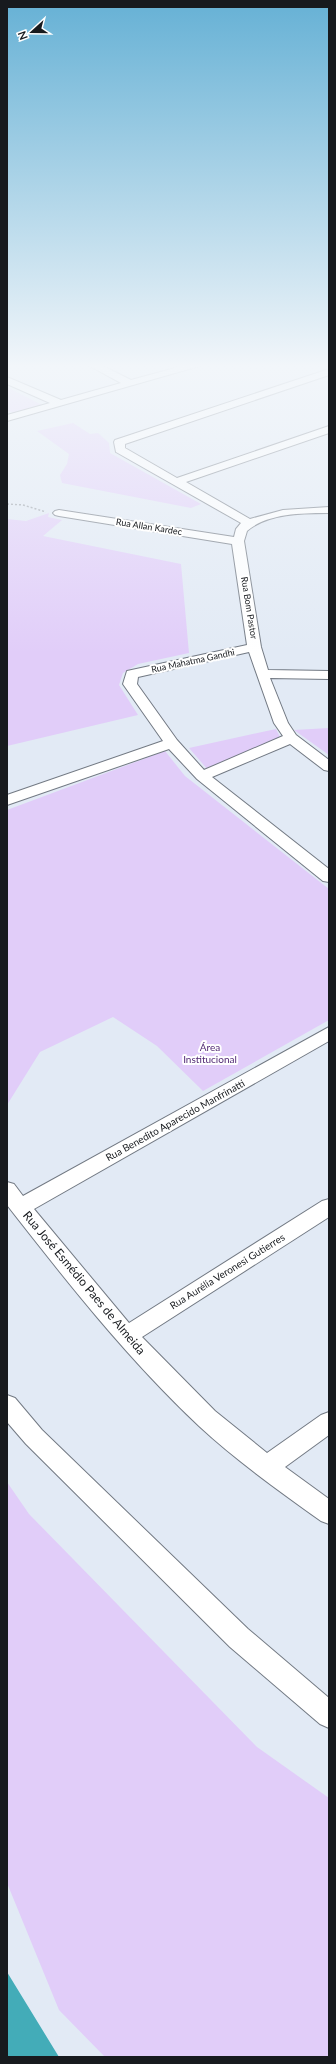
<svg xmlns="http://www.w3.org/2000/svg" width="336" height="2064" font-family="Lato,sans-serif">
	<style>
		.green { fill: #e1cdf9 }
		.water { fill: #43acb8 }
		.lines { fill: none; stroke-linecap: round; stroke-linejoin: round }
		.minor-casing { stroke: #727983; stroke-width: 2 }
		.path { stroke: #979da5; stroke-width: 1.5; stroke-dasharray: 2 2; stroke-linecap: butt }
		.minor { fill: #fff; fill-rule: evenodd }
		.labels { text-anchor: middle; stroke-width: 4; stroke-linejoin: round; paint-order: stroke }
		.far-street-label { font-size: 9px; fill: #171a1e; stroke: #fff }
		.park-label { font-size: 10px; fill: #512974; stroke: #fff }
		.street-label { font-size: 10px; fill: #171a1e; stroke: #fff }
		.near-street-label { font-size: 12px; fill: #171a1e; stroke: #fff }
	</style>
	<rect width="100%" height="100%" fill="#e2eaf5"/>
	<g class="green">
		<polygon points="7,387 38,403 43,405 13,413 7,410"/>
		<polygon points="73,423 90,434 98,433 109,443 110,453 201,504 191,508 62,483 60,475 67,464 69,454 37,431"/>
		<polygon points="49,513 48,517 62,520 43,536 181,564 189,653 138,664 123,673 119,685 138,715 7,746 7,519 26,521"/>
		<polygon points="329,728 329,755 294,730"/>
		<polygon points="276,729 281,739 208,770 189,748"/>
		<polygon points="165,751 185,776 329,889 329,1020 203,1091 157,1046 113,1017 40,1052 7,1105 7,810"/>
		<polygon points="7,1482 29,1514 257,1747 329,1798 329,2057 105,2057 59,2010 7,1883"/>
	</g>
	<polygon class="water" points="7,1971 7,1972 59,2057 7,2057"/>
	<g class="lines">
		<g class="minor-casing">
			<g id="minor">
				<polygon points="88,365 101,365 131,380 186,365 203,365 7,421 7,415 50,403 7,384 7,377 61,400 121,383"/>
				<path d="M329 369V375L125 444V448L177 478 329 426V433L186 482 250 519 283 510 329 507V513C304 513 267 513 247 531L244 541 261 647 268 670 329 671V679L270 678 288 723 296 735 329 760V771L324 770 290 744 212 777 329 869V882L323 881 197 779 169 749 7 805V795L163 741 123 684 127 671 247 645 232 544 59 516 55 515 53 513 55 511 59 510 234 537 236 529 241 523 116 452 114 442 115 440ZM249 652 274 723 283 736 204 770 177 740 137 684 138 677Z"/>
				<path d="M329 1027V1041L34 1209 129 1323 322 1201 329 1199V1217L142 1337 215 1411 267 1453 321 1415 329 1412V1435L285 1467 329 1499V1524L321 1521C279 1491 237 1461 199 1426 128 1359 67 1282 7 1205V1182L14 1184 23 1196Z"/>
				<polygon points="7,1395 15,1398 42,1430 248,1629 329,1698 329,1728 320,1724 230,1647 26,1444 7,1422"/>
			</g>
		</g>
		<polyline class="path" points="7,504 23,505 46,512"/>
		<use href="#minor" class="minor"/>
	</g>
	<linearGradient id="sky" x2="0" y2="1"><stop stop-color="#66b1d5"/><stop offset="0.56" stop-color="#f2f6fa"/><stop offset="1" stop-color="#f2f6fa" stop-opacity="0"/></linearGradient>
	<rect width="336" height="654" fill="url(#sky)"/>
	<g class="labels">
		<g class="far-street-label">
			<text transform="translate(149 527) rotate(9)" y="3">Rua Allan Kardec</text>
			<text transform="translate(249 608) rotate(81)" y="3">Rua Bom Pastor</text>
			<text transform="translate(193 661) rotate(-12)" y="3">Rua Mahatma Gandhi</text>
		</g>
		<g class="park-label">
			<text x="210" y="1051">Área<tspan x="210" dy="12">Institucional</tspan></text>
		</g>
		<g class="street-label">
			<text transform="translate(175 1120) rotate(-29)" y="4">Rua Benedito Aparecido Manfrinatti</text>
			<text transform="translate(227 1271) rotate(-32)" y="4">Rua Aurélia Veronesi Gutierres</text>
		</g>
		<g class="near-street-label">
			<text transform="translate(84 1283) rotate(50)" y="4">Rua José Esmédio Paes de Almeida</text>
		</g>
	</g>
	<rect width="336" height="2064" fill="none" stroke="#171a1e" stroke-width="16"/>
	<g transform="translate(32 32) rotate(249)" stroke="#ffffff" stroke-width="3" paint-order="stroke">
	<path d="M0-3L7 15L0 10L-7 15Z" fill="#171a1e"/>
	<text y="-6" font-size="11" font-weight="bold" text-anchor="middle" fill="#171a1e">N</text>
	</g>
</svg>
